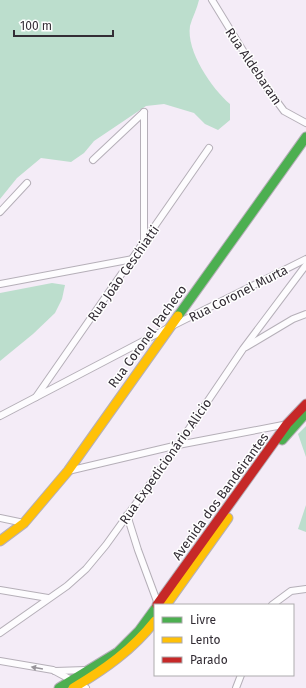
<svg xmlns="http://www.w3.org/2000/svg" width="306" height="688" font-family="'Fira Sans',sans-serif">
	<style>
		.green { fill: #bcdecd }
		.lines { fill: none; stroke-linecap: round; stroke-linejoin: round }
		.street-casing { stroke: #b5afb8; stroke-width: 8 }
		.fast-casing { stroke: #b5afb8; stroke-width: 11 }
		.slow-casing { stroke: #b5afb8; stroke-width: 11 }
		.jam-casing { stroke: #b5afb8; stroke-width: 11 }
		.street { stroke: #fdfcfe; stroke-width: 6 }
		.fast { stroke: #4caf50; stroke-width: 9 }
		.slow { stroke: #ffc107; stroke-width: 9 }
		.jam { stroke: #c62828; stroke-width: 9 }
		.oneway { fill: #98949a }
		.labels { text-anchor: middle; stroke-width: 3; stroke-linejoin: round; paint-order: stroke }
		.street-label { font-size: 13px; fill: #332d35; stroke: #fff }
	</style>
	<rect width="100%" height="100%" fill="#f4ecf7"/>
	<g class="green">
		<path d="M0 0H199C197 9 192 18 190 26 186 51 212 89 230 104V120L218 130 205 124 194 113 164 104 146 106 94 141 84 153 71 162 41 158 17 178 0 199Z"/>
		<polygon points="52,283 65,285 62,299 55,313 33,334 0,361 0,293"/>
		<polygon points="306,426 306,457 298,434"/>
		<polygon points="306,505 306,532 298,529"/>
	</g>
	<g class="lines">
		<g class="street-casing">
			<g id="street">
				<polyline points="212,0 261,80 284,111 306,123"/>
				<polyline points="93,160 144,112"/>
				<polyline points="0,212 27,183"/>
				<polyline points="144,243 144,112"/>
				<polyline points="0,284 133,259"/>
				<polyline points="246,347 293,319 306,314"/>
				<polyline points="36,397 209,148"/>
				<polyline points="0,416 170,327 306,259"/>
				<polyline points="68,471 178,445 288,424"/>
				<polyline points="127,515 138,550 158,604"/>
				<polyline points="0,518 24,523"/>
				<polyline points="0,590 48,598"/>
				<polyline points="272,605 291,591 306,589"/>
				<polyline points="0,633 67,586 86,569 106,545 178,445 243,349 306,265"/>
				<polyline points="0,661 53,670 86,688"/>
				<polyline points="55,671 86,670"/>
				<polyline points="236,688 241,675"/>
			</g>
		</g>
		<g class="fast-casing">
			<g id="fast">
				<polyline points="178,316 306,137"/>
				<polyline points="282,440 306,413"/>
				<polyline points="59,688 118,652 139,631 155,609"/>
			</g>
		</g>
		<g class="slow-casing">
			<g id="slow">
				<polyline points="0,541 24,523 68,471 178,316"/>
				<polyline points="166,605 228,518"/>
				<path d="M73 688C105 669 132 650 155 621"/>
			</g>
		</g>
		<g class="jam-casing">
			<polyline id="jam" points="157,605 287,424 306,404"/>
		</g>
		<use href="#street" class="street"/>
		<use href="#fast" class="fast"/>
		<use href="#slow" class="slow"/>
		<use href="#jam" class="jam"/>
	</g>
	<defs><path id="oneway-solid" d="M-6-.8H1V-3.2L6.5 0L1 3.2V.8H-6Z"/></defs>
	<use class="oneway" href="#oneway-solid" transform="translate(37 668) rotate(-170)"/>
	<g class="labels">
		<g class="street-label">
			<text transform="translate(254 66) rotate(56)" y="5">Rua Aldebaram</text>
			<text transform="translate(123 273) rotate(-55)" y="5">Rua João Ceschiatti</text>
			<text transform="translate(238 293) rotate(-27)" y="5">Rua Coronel Murta</text>
			<text transform="translate(147 336) rotate(-54)" y="5">Rua Coronel Pacheco</text>
			<text transform="translate(165 461) rotate(-55)" y="5">Rua Expedicionário Alicio</text>
			<text transform="translate(220 496) rotate(-54)" y="5">Avenida dos Bandeirantes</text>
		</g>
	</g>
	<rect x="154" y="604" width="140" height="72" fill="#ffffff" stroke="#adabae"/>
	<rect x="162" y="617" width="20" height="6" fill="#4caf50" stroke="#adabae"/>
	<text x="190" y="624" font-size="12" fill="#332d35">Livre</text>
	<rect x="162" y="637" width="20" height="6" fill="#ffc107" stroke="#adabae"/>
	<text x="190" y="644" font-size="12" fill="#332d35">Lento</text>
	<rect x="162" y="657" width="20" height="6" fill="#c62828" stroke="#adabae"/>
	<text x="190" y="664" font-size="12" fill="#332d35">Parado</text>
	<path d="M14 30v6h99v-6" fill="none" stroke="#332d35" stroke-width="2"/>
	<text x="20" y="30" font-size="12" fill="#332d35" stroke="#ffffff" stroke-width="3" paint-order="stroke">100 m</text>
</svg>
